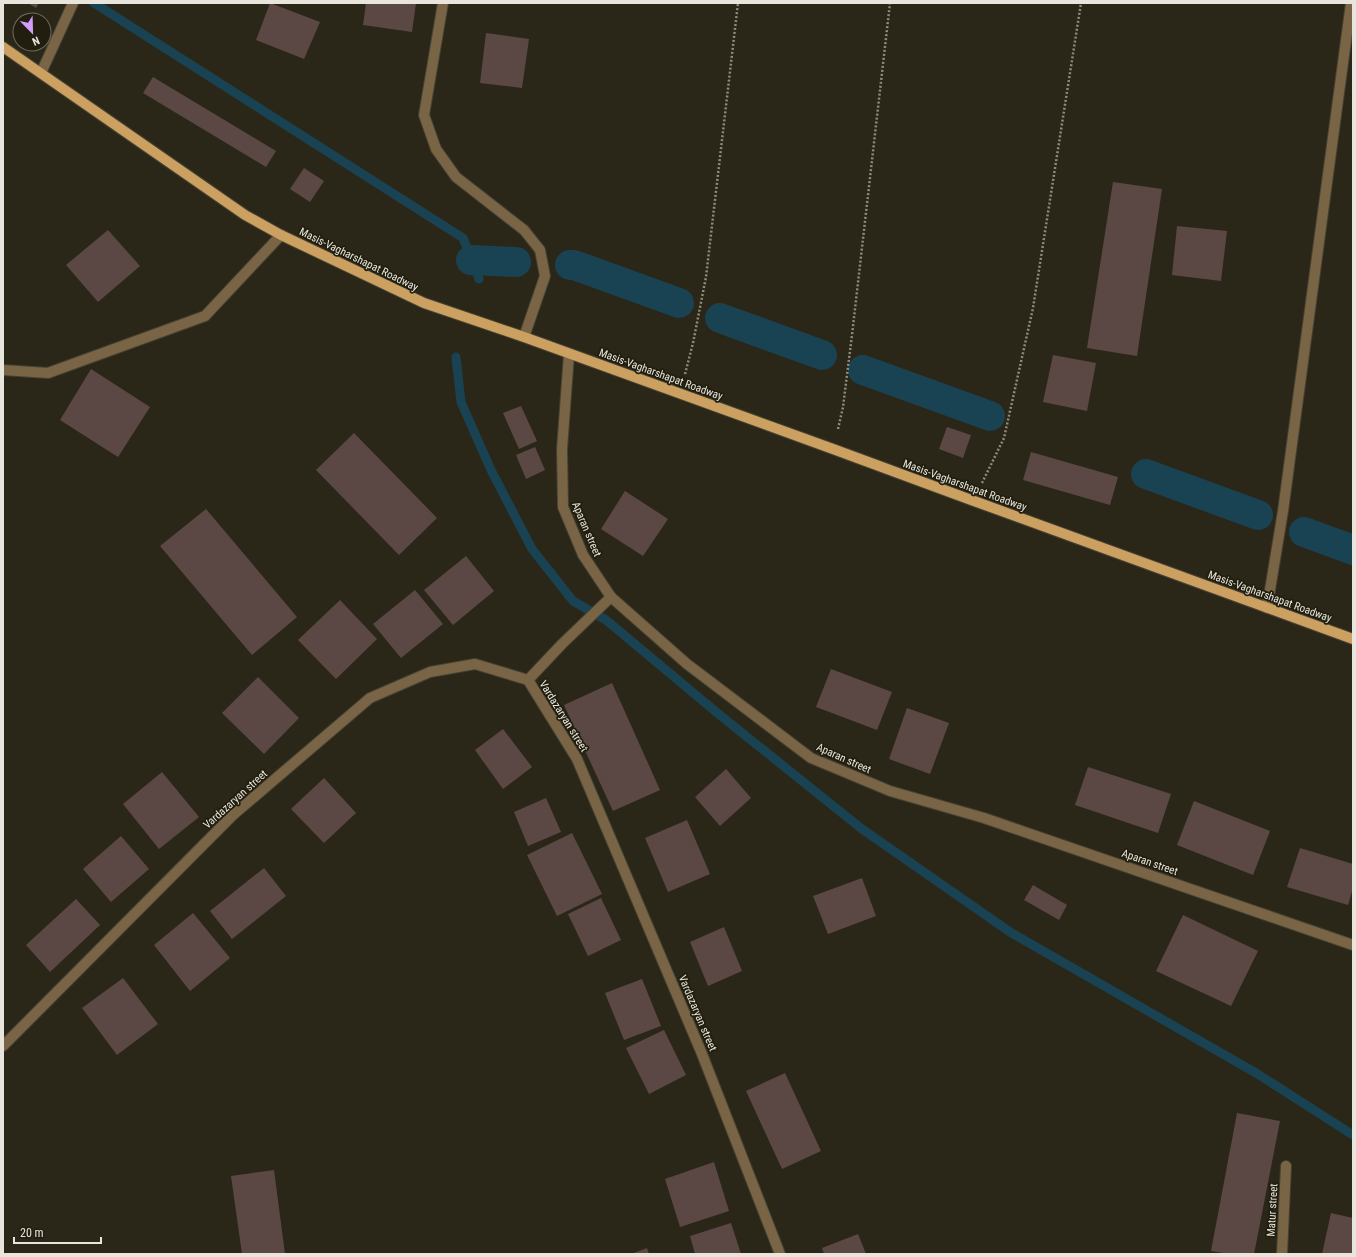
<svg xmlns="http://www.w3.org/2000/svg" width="1356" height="1257" font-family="'Roboto Condensed',sans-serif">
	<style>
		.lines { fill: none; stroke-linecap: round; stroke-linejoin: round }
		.stream { stroke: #194353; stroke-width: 9 }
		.canal { stroke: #194353; stroke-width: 30 }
		.building { fill: #5b4844 }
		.service-casing { stroke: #454233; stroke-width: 12 }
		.minor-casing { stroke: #454233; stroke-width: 12 }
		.primary-casing { stroke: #454233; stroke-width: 12 }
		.path { stroke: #8e8b7e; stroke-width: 2.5; stroke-dasharray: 2 2; stroke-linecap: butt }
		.service { stroke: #796446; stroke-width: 10 }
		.minor { stroke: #796446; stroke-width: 10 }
		.primary { stroke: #cba060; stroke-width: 10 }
		.labels { text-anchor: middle; stroke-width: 3.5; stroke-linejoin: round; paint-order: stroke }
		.street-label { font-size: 11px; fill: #e8e6dc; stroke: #211e0f }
	</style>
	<rect width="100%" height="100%" fill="#2b2718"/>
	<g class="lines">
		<g class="stream">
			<polyline points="94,3 463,238 479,279"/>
			<polyline points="456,357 461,402 491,470 532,549 573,601 606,620 721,716 862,829 1010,932 1256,1073 1353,1135"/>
		</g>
		<g class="canal">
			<polyline points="471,260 516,262"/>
			<polyline points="570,265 574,265 679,303"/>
			<polyline points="720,318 822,355"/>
			<polyline points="863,370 990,416"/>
			<polyline points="1146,474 1258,515"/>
			<polyline points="1304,532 1353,550"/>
		</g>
	</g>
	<g class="building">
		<polygon points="28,3 39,3 36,8"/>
		<polygon points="270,3 320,22 304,59 256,40"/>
		<polygon points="366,3 416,3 412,32 363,25"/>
		<polygon points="486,33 529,39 522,88 480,83"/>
		<polygon points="153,77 276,151 266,167 143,93"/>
		<polygon points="304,168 324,181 310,202 290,189"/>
		<polygon points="1113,182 1162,189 1137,356 1087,348"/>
		<polygon points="1177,226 1227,231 1221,281 1172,275"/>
		<polygon points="108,230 140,266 98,302 66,265"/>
		<polygon points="1053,355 1096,363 1087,411 1043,402"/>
		<polygon points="91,369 150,407 118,457 60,420"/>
		<polygon points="521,406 537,441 519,449 503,413"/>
		<polygon points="947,427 971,435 963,458 939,449"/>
		<polygon points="354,433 437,518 399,555 316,470"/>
		<polygon points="535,447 545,470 526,479 516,455"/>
		<polygon points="1031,452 1118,477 1110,505 1023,480"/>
		<polygon points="625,491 668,519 643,556 601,529"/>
		<polygon points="206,509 297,617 252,655 160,546"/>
		<polygon points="466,556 494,591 453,625 424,590"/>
		<polygon points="415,590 443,624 401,658 373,624"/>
		<polygon points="340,600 377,639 336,679 298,640"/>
		<polygon points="831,669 892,692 877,730 816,707"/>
		<polygon points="258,677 299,718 264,754 222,713"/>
		<polygon points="612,683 660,790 613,811 564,705"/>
		<polygon points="907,708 949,723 930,774 889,759"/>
		<polygon points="503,729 532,767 503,789 475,750"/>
		<polygon points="1088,767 1171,794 1158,833 1075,805"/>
		<polygon points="726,769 751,798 720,826 695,797"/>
		<polygon points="162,772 199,817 159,849 123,804"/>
		<polygon points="324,778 356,813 324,843 291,809"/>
		<polygon points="546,798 561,832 528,846 514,812"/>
		<polygon points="1194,801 1270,831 1253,875 1177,845"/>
		<polygon points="687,820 710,874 668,892 645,838"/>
		<polygon points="572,833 602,894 557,916 527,855"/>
		<polygon points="121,836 149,869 111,902 83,869"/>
		<polygon points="1300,848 1353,864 1353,888 1348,905 1287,887"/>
		<polygon points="264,868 286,896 232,939 210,911"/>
		<polygon points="862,878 876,916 828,934 813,896"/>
		<polygon points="1033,885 1067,905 1059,920 1024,900"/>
		<polygon points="601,898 621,940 588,956 568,914"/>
		<polygon points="76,899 100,925 50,972 26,945"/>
		<polygon points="193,913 230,958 190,991 154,945"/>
		<polygon points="1183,915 1258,951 1231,1006 1156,971"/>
		<polygon points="724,927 742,971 708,986 690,942"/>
		<polygon points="123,978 158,1024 117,1055 82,1008"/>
		<polygon points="642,979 661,1026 624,1040 605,993"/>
		<polygon points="664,1030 686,1075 649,1094 626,1048"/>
		<polygon points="785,1073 821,1151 782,1169 746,1091"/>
		<polygon points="1237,1113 1280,1121 1254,1254 1229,1254 1211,1251"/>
		<polygon points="714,1162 729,1211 680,1227 665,1179"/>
		<polygon points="274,1170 285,1254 242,1254 231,1176"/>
		<polygon points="1331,1213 1353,1218 1353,1254 1322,1254"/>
		<polygon points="731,1223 741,1254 695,1254 690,1236"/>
		<polygon points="858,1234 866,1254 824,1254 822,1248"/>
		<polygon points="647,1248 649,1254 631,1254"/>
	</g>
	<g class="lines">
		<g class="service-casing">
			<polyline id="service" points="1267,608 1283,511 1351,3"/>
		</g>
		<g class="minor-casing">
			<g id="minor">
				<polyline points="443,3 424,115 436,149 456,177 524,230 540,250 545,276 524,337"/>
				<polyline points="41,73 73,3"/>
				<polyline points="569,354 562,449 563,507 583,555 611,597 687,664 811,758 890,791 984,818 1353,945"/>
				<polyline points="3,370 48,373 205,316 281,235"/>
				<polyline points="528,680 562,644 611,597"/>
				<polyline points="3,1046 233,815 370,698 430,672 475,664 528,680 577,759 702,1054 780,1254"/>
				<polyline points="1282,1254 1286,1166"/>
			</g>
		</g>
		<g class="primary-casing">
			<polyline id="primary" points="3,47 245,215 281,235 424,303 524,337 833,449 974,501 1353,639"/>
		</g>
		<g class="path">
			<polyline points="685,374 693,343 706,277 738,3"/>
			<polyline points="838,429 843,407 852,335 890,3"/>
			<polyline points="982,483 1004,438 1033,308 1081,3"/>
		</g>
		<use href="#service" class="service"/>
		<use href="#minor" class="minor"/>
		<use href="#primary" class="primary"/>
	</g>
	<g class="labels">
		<g class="street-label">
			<text transform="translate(359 259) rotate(26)" y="4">Masis-Vagharshapat Roadway</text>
			<text transform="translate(661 374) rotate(20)" y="4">Masis-Vagharshapat Roadway</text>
			<text transform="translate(965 485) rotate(20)" y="4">Masis-Vagharshapat Roadway</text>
			<text transform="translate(587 529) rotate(67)" y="4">Aparan street</text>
			<text transform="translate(1270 596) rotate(20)" y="4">Masis-Vagharshapat Roadway</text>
			<text transform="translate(564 716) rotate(58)" y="4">Vardazaryan street</text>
			<text transform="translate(844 758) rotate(24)" y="4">Aparan street</text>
			<text transform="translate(235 799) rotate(-42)" y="4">Vardazaryan street</text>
			<text transform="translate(1150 862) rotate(19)" y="4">Aparan street</text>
			<text transform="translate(698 1013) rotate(67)" y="4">Vardazaryan street</text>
			<text transform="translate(1272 1210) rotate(-87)" y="4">Matur street</text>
		</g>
	</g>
	<rect width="1356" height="1257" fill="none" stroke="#e8e6dc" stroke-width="8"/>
	<g transform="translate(32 32) rotate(157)"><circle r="19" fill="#211e0f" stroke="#716e61"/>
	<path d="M0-3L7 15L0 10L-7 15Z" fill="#d29dfd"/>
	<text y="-6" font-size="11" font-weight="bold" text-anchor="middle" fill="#e8e6dc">N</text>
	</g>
	<path d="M14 1237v6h87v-6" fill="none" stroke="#e8e6dc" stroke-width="2"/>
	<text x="20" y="1237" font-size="12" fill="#e8e6dc" stroke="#211e0f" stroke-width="3" paint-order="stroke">20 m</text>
</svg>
